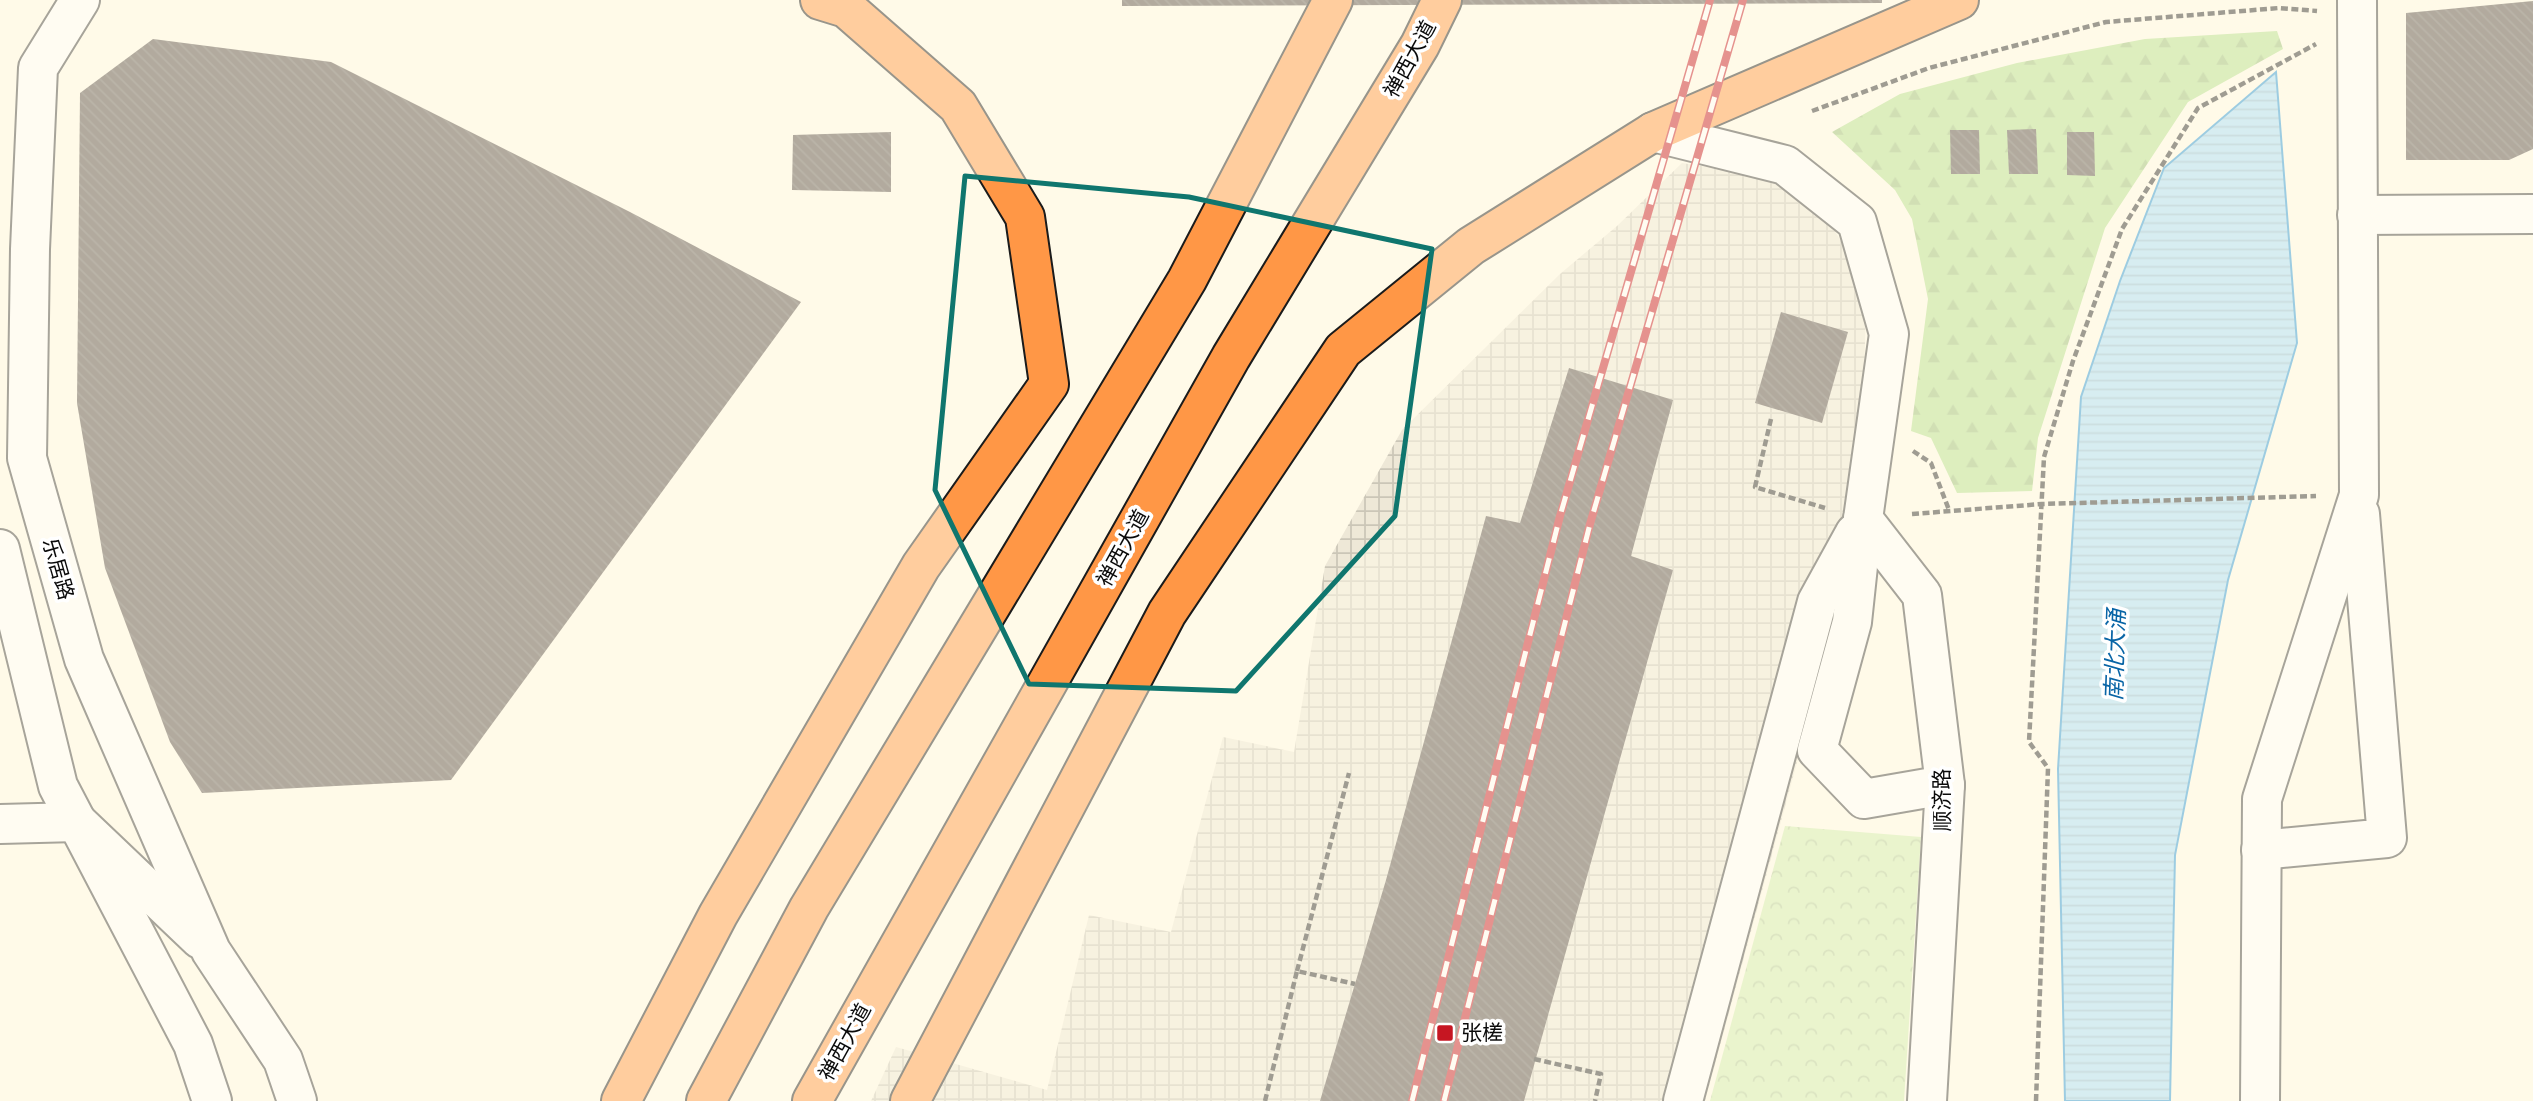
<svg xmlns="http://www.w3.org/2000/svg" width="2533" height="1101" font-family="'IBM Plex Serif','Noto Sans SC',serif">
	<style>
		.forest { fill: url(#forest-firs) }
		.park { fill: url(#park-crowns) }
		.plaza { fill: url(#plaza-grid) }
		.water { fill: url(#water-rules); stroke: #2796da; stroke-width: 2 }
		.building { fill: url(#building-back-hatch) }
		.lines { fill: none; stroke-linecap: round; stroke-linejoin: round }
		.minor-casing { stroke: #3d3d3d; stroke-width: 42 }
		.highway-casing { stroke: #1b1b1b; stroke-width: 42 }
		.path { stroke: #2c2c2c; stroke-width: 4.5; stroke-dasharray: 7 3.5; stroke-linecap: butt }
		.minor { stroke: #fff; stroke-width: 38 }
		.highway { stroke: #ff9746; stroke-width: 38 }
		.rail-casing { stroke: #c61622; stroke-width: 8 }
		.rail { stroke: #fff; stroke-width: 5; stroke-dasharray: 16; stroke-linecap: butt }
		.marked { fill: none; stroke: #0f766e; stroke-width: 5; stroke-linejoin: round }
		.poi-dot { fill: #c61622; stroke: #fff; stroke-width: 2.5 }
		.labels { text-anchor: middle; stroke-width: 7; stroke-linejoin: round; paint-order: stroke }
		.street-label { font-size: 21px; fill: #0a0a0a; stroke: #fff }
		.poi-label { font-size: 21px; fill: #0a0a0a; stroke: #fff; text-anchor: start }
		.water-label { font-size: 23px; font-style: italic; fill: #0965a6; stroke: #fff }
	</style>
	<defs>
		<pattern id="forest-firs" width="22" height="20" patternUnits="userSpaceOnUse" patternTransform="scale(1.75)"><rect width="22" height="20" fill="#b3df8c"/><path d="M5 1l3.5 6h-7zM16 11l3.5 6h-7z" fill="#99be77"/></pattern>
		<pattern id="park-crowns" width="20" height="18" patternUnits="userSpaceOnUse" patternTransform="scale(1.75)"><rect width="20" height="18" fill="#d0edae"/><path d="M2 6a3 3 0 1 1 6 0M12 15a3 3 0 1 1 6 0" fill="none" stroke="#b1ca94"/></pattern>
		<pattern id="plaza-grid" width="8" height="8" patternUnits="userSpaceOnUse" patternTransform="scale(1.75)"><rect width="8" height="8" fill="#eee8d7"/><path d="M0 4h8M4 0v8" fill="none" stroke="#cbc6b7"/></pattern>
		<pattern id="water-rules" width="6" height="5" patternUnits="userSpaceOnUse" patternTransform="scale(1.75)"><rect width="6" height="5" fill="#a7defc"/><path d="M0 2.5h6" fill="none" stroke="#8ebdd7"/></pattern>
		<pattern id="building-back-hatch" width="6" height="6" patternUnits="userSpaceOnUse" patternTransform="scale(1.75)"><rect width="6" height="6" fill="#544b46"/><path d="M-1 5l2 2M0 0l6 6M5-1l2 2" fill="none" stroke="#68605c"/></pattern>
	</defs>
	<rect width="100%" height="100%" fill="#fffae8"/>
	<polygon class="forest" points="2277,31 2283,49 2188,102 2105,228 2038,438 2032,491 1957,493 1931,438 1911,431 1928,299 1912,219 1895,190 1832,132 1900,94 2017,63 2145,39"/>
	<polygon class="park" points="1785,826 1921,837 1904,1101 1710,1101"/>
	<polygon class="plaza" points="1682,163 1770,177 1822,210 1853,261 1866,300 1864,383 1839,608 1705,1101 871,1101 896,1047 1047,1090 1089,915 1171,932 1223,737 1294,752 1325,566 1402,430 1560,274 1617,226"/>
	<polygon class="water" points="2276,72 2297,343 2228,580 2175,855 2170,1101 2065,1101 2058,769 2081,397 2120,281 2164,168"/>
	<g class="building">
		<polygon points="1122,0 1882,0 1882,3 1122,6"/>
		<polygon points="2533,1 2533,149 2509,160 2406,160 2406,13"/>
		<polygon points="153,39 331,62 630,212 801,302 451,780 202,793 170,742 105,568 77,403 80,93"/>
		<polygon points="2036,129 2038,174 2009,174 2007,130"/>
		<polygon points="1950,130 1979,130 1980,174 1951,174"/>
		<polygon points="891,132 891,192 792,190 793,135"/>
		<polygon points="2067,132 2094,132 2095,176 2067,175"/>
		<polygon points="1781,312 1848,332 1822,423 1755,403"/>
		<polygon points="1569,368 1673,400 1631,556 1673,570 1524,1101 1320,1101 1386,880 1486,516 1520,523"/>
	</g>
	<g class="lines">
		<g class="minor-casing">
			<g id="minor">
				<polyline points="80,0 38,68 30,249 27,458 84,659 211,951 283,1060 297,1101"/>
				<polyline points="1653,132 1785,165 1857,222 1889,334 1863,519 1852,622 1817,750 1864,799 1945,785"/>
				<polyline points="2357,215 2533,214"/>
				<polyline points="1863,519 1922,595 1945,785 1927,1101"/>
				<polyline points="0,549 58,786 193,1044 212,1101"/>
				<polyline points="0,824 77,822 200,939"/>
				<polyline points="2261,850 2387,838 2360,514"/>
				<polyline points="1683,1101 1817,602 1855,533"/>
				<polyline points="2260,1101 2262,799 2359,495 2357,0"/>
			</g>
		</g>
		<g class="highway-casing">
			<g id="highway">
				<polyline points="621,1101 718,915 921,566 1049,384 1025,217 958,106 846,8 820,0"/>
				<polyline points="706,1101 809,908 1187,280 1333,0"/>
				<polyline points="812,1101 1231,357 1420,45 1442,0"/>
				<polyline points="910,1101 1167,613 1343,350 1471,246 1653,132 1959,0"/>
			</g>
		</g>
		<g class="path">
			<polyline points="1812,111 1929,68 2106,22 2279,8 2317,11"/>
			<polyline points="1771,419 1755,487 1825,508"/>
			<polyline points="1913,451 1931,463 1949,510"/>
			<polyline points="1912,514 2042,504 2316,496"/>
			<polyline points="1297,971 1349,773"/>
			<polyline points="1534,1059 1601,1074 1595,1101"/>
			<polyline points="1265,1101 1297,971 1355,984"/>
			<polyline points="2036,1101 2048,768 2029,742 2044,457 2073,361 2122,229 2198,108 2316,44"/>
		</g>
		<use href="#minor" class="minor"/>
		<use href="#highway" class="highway"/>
		<g class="rail-casing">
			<g id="rail">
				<polyline points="1412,1101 1560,516 1710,0"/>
				<polyline points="1444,1101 1590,524 1743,0"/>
			</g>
		</g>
		<use href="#rail" class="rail"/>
	</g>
	<path d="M0 0H2533V1101H0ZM965 176 1189 197 1432 249 1395 516 1236 691 1029 684 935 490Z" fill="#fffae8" fill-opacity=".55" fill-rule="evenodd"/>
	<path class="marked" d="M965 176 1189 197 1432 249 1395 516 1236 691 1029 684 935 490Z"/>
	<rect class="poi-dot" x="1436" y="1024" width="18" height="18" rx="3.5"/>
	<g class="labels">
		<g class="street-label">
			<text transform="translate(1410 59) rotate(-61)" y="7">禅西大道</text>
			<text transform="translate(1123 548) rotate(-61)" y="7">禅西大道</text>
			<text transform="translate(58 569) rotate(74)" y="7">乐居路</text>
			<text transform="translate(1942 800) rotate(-90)" y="7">顺济路</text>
			<text transform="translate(845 1042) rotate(-61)" y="7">禅西大道</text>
		</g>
		<g class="poi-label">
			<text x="1461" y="1040">张槎</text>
		</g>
		<g class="water-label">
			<text transform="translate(2115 655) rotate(-88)" y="8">南北大涌</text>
		</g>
	</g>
</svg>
